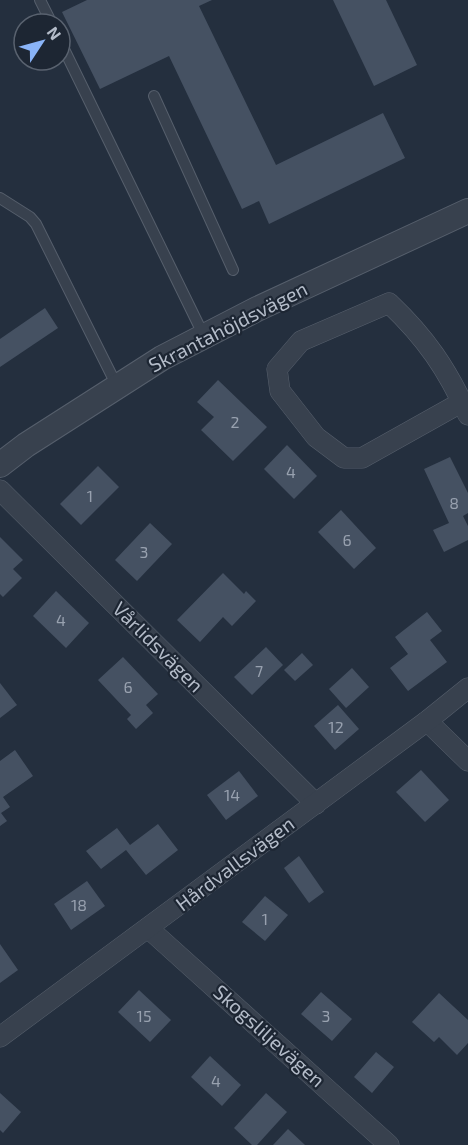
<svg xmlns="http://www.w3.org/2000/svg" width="468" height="1145" font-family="'Exo 2',sans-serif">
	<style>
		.building { fill: #455162 }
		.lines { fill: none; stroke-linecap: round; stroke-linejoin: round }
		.service-casing { stroke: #565f6c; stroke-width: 12 }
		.minor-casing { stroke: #565f6c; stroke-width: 21 }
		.tertiary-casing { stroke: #565f6c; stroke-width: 26 }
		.service { stroke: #38414e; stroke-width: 10 }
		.minor { stroke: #38414e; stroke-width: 20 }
		.tertiary { stroke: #38414e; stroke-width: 24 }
		.labels { text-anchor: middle; stroke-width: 4.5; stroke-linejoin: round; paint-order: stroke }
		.number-label { font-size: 16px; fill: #98a1af }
		.street-label { font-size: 20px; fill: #b4bcc9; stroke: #1d2633 }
	</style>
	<rect width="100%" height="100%" fill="#242f3e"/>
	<g class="building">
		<polygon points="87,0 212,0 199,6 276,165 383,113 405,158 269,224 259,201 242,209 169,56 100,89 62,12"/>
		<polygon points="333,0 386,0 417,65 374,86"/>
		<polygon points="45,308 58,328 0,367 0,339"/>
		<polygon points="218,380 267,427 233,461 201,430 214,417 197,402"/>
		<polygon points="287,445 317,476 294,499 264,469"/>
		<polygon points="450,457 468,493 468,513 463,516 468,526 468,540 444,552 433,530 449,523 424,469"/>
		<polygon points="98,466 119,487 81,525 60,504"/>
		<polygon points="341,510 376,548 354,569 318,532"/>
		<polygon points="150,523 172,544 137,581 115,560"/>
		<polygon points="0,537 23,560 13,569 22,578 3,597 0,594"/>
		<polygon points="223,573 244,594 246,591 256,601 232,626 223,617 200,642 177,620"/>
		<polygon points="56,591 89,623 66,648 33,616"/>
		<polygon points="427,612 442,631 430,640 447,662 408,691 390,668 408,654 395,637"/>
		<polygon points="266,647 283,665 252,695 234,677"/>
		<polygon points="302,653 313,665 295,681 284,670"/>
		<polygon points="123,657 158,694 146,705 153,713 136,729 127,719 131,715 98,680"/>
		<polygon points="352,668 369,687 346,708 329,689"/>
		<polygon points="0,683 17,705 0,718"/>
		<polygon points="338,705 359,729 335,750 314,726"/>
		<polygon points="15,750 33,776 3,797 10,807 1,813 7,821 0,826 0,761"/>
		<polygon points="421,770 449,800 425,822 396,792"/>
		<polygon points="239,771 258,796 226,820 207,795"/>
		<polygon points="158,824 178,850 146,875 126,850 101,869 86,851 117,828 130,845"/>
		<polygon points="299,856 324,892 309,903 284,868"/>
		<polygon points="87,881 105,906 71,930 54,904"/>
		<polygon points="265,896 288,915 265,941 242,922"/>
		<polygon points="0,944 18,970 0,983"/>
		<polygon points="139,990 171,1020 150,1042 118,1012"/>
		<polygon points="321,992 352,1019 332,1041 301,1014"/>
		<polygon points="439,993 468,1020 468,1043 457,1055 439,1037 434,1042 412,1022"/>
		<polygon points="376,1052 394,1067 372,1093 354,1077"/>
		<polygon points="210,1056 241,1085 222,1106 191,1077"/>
		<polygon points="0,1093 21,1112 3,1133 0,1130"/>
		<polygon points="266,1093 287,1112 257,1145 252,1145 234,1128"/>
		<polygon points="288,1129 305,1145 273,1145"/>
	</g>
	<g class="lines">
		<g class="service-casing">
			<g id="service">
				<polyline points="40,0 52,24"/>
				<polyline points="60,41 204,336"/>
				<polyline points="154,96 233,270"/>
				<polyline points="0,198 30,217 36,224 117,386"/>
			</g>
		</g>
		<g class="minor-casing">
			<g id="minor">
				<path d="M462 402 362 458H344L316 437 280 391 277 369 301 341 389 303C426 338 447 369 468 415"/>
				<polyline points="0,490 316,804"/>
				<polyline points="427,721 468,761"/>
				<polyline points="148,928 389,1145"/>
				<polyline points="0,1037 427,721 468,688"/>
			</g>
		</g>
		<g class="tertiary-casing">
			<polyline id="tertiary" points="0,465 26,445 162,358 257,309 468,211"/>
		</g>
		<use href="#service" class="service"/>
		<use href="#minor" class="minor"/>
		<use href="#tertiary" class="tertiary"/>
	</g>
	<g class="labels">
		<g class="number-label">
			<text x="235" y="428">2</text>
			<text x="291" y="478">4</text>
			<text x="90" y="502">1</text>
			<text x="454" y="509">8</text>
			<text x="347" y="546">6</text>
			<text x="144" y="558">3</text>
			<text x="61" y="626">4</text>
			<text x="259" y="677">7</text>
			<text x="128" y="693">6</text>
			<text x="336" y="733">12</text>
			<text x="232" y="801">14</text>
			<text x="79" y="911">18</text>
			<text x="265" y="925">1</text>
			<text x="144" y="1022">15</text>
			<text x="326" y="1022">3</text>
			<text x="216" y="1087">4</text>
		</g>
		<g class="street-label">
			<text transform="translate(228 327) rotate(-27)" y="7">Skrantahöjdsvägen</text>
			<text transform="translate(158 647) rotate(45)" y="7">Vårlidsvägen</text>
			<text transform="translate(235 864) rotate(-37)" y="7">Hårdvallsvägen</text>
			<text transform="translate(269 1036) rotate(42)" y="7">Skogsliljevägen</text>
		</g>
	</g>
	<g transform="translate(42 42) rotate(54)"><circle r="28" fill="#1d2633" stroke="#59626f" stroke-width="1.5"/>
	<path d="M0-4.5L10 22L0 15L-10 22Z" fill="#8ab4f8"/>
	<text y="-9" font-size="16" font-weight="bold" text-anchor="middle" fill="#b4bcc9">N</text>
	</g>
</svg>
